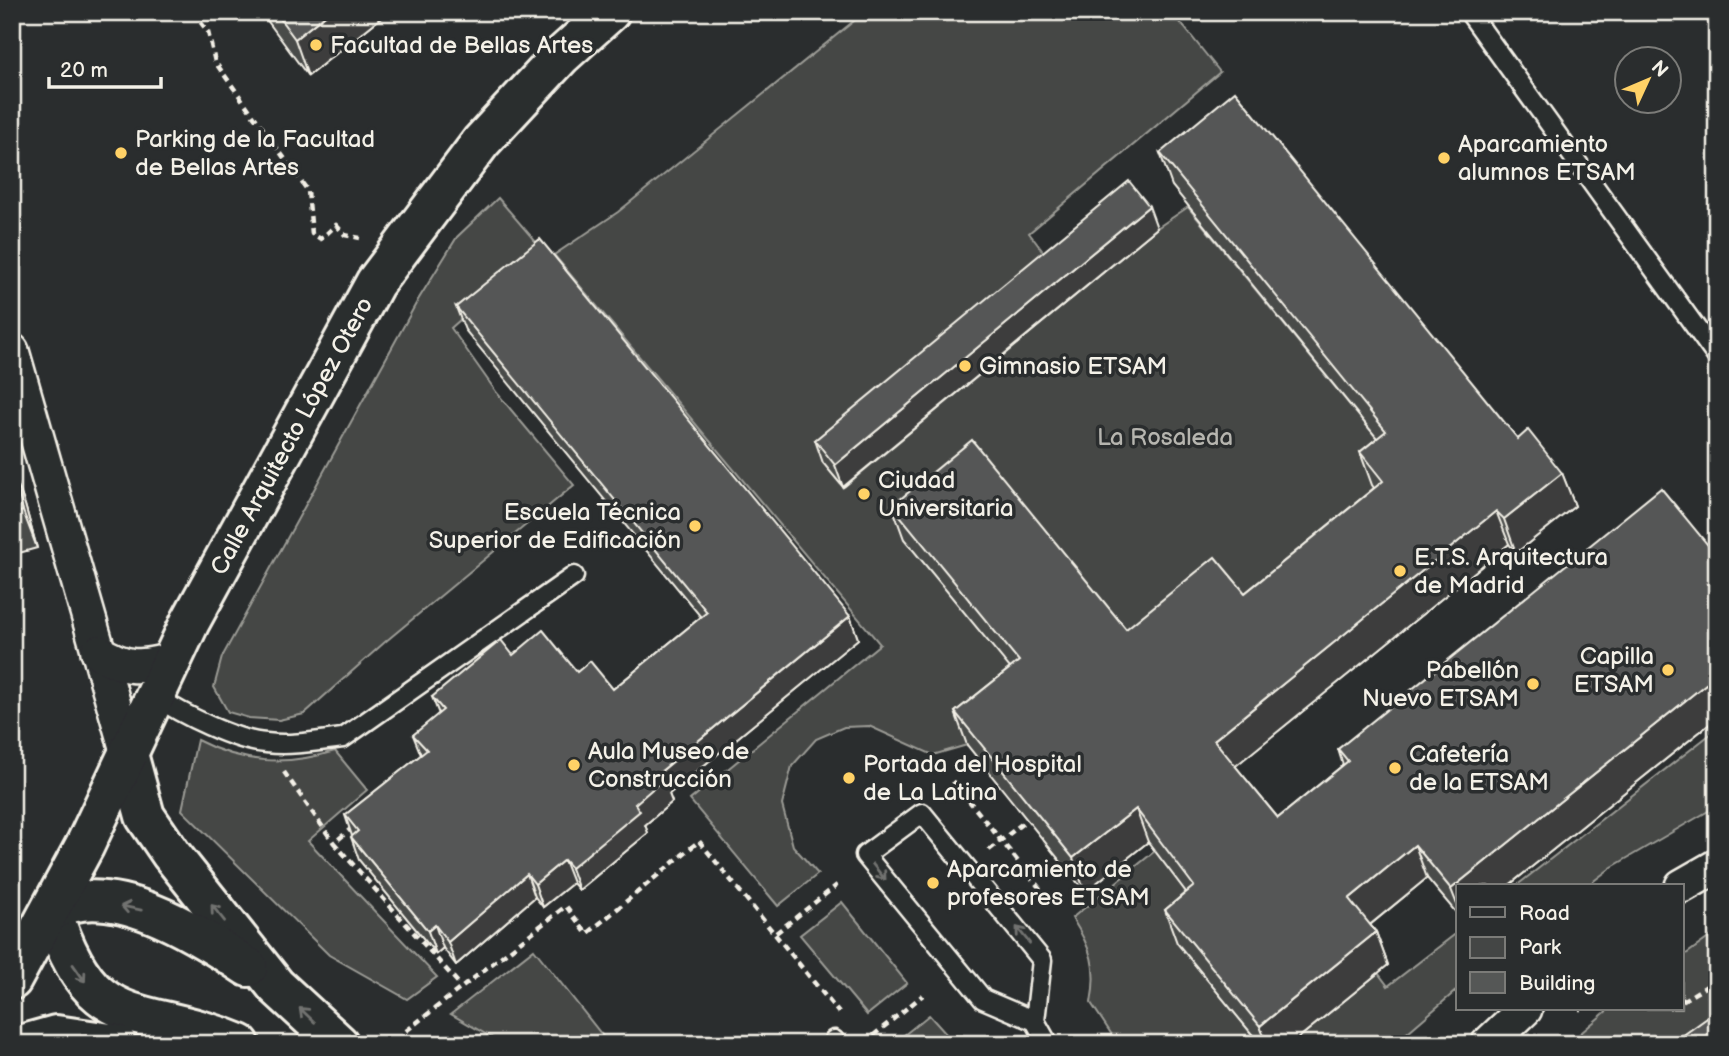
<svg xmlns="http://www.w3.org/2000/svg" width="1729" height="1056" font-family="'Balsamiq Sans',sans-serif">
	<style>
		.green { fill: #444645; stroke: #9c9c96; stroke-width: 2 }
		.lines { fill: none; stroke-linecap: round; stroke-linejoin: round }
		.lane-casing { stroke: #f4f1e8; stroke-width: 23 }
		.street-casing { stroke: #f4f1e8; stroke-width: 38 }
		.secondary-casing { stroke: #f4f1e8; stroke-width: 44 }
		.path { stroke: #f4f1e8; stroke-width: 4.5; stroke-dasharray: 7 5; stroke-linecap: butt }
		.lane { stroke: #2a2d2e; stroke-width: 18 }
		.street { stroke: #2a2d2e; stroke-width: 33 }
		.secondary { stroke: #2a2d2e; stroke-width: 38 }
		.wall { fill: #494b4a; stroke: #f4f1e8; stroke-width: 2 }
		.shaded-wall { fill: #3c3d3c; stroke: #f4f1e8; stroke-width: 2 }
		.building { fill: #555756; stroke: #f4f1e8; stroke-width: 2 }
		.oneway { stroke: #71726f }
		.poi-dot { fill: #ffd166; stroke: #2a2d2e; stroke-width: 2.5 }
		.labels { text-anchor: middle; stroke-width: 7; stroke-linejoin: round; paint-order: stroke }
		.poi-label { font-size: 24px; fill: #f4f1e8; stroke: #2a2d2e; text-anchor: start }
		.street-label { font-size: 24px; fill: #f4f1e8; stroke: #2a2d2e }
		.park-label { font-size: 24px; fill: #b6b5af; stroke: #2a2d2e }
	</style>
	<rect width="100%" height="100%" fill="#2a2d2e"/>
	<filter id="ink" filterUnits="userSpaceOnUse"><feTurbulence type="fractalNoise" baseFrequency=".0143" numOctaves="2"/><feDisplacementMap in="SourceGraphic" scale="14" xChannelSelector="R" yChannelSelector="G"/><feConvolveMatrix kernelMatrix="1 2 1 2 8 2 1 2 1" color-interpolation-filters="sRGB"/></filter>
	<g filter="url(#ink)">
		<g class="green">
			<polygon points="865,12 1172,12 1220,72 1029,233 1057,270 844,487 1157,228 1188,207 1398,464 1395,514 1257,627 1031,694 967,745 933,755 869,726 844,727 816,739 792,766 782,805 793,846 818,874 778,906 690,800 880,644 554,255 618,212"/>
			<polygon points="498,198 541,248 451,328 497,393 574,485 385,642 304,714 279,720 249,718 228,712 214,687 222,657 418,300 457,237"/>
			<polygon points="1717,729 1717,806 1612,867 1587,886 1516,886"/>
			<path d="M197 740C243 764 286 766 335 751L367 790 308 841 437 977 407 999 329 955 182 810Z"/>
			<path d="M1155 851 1206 919 1177 943 1260 1044H1118L1091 1003C1098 967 1091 948 1072 918Z"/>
			<polygon points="842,902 907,983 867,1015 800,935"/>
			<polygon points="1458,932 1458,989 1394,1044 1291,1044 1378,973 1388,986"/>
			<polygon points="1717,932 1717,1044 1568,1044 1609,1009 1682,1009 1682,957"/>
			<polygon points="534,949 609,1044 503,1044 451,1014"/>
			<polygon points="929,1015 955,1044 893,1044"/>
		</g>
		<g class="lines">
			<g class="lane-casing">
				<g id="lane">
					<polyline points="1469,12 1717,357"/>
					<path d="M155 696C181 714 235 741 266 743 292 746 318 741 343 738L574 576"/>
					<polyline points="1035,1021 983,999 865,855 922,813 1042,960 1035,1021 1048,1044"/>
					<polyline points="834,1040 837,1044"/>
				</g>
			</g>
			<g class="street-casing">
				<g id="street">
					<polyline points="12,351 128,754"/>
					<path d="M98 652C128 670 139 668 172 660"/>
					<polyline points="1682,886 1717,866"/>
					<polyline points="1488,1044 1525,1009"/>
				</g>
			</g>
			<g class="secondary-casing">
				<g id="secondary">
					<polyline points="128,754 145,816 171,854 276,986 339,1044"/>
					<path d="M52 911C93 1038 139 1002 240 1044"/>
					<path d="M52 911C109 876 200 935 248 967"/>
					<path id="s1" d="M12 980 85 845 190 622 375 283 481 142 561 56 610 12"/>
					<polyline points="24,1044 56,1035 117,1044"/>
				</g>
			</g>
			<g class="path">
				<polyline points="193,12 208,32 215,62 308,191 312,234 321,239 336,225 345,235 360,238"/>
				<polyline points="284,772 334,843"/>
				<polyline points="953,781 1050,901"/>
				<polyline points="353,827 334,843 461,986"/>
				<polyline points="989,850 1028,819"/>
				<polyline points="776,933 837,885"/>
				<polyline points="1682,1001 1717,980"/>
				<polyline points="1579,1009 1581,1009"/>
				<polyline points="406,1031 566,906 587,934 699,841 839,1013"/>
				<polyline points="864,1043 923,995"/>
			</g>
			<use href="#lane" class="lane"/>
			<use href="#street" class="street"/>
			<use href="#secondary" class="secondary"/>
		</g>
		<g class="wall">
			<polygon points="261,12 387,12 387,13 308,76"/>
			<polygon points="1160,153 1562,473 1575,506 1516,553 1509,544 1235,766 1278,818 1343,765 1338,749 1717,556 1717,718 1508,886 1458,886 1458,915 1427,878 1370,925 1376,932 1388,965 1291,1044 1260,1044 1177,943 1165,910 1186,892 1148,842 1085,892 967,745 955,712 1010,668 904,539 892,506 1126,629 1245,593 1374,488 1372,485 1360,452 1377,438 1172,186"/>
			<polygon points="1157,228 843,487 823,463 815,440"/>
			<polygon points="456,307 850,616 858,639 669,794 672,802 645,825 648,833 579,890 573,883 543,907 535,897 456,965 443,948 436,954 359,860 351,837 352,836 345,815 421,755 413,735 439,714 432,697 577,672 613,689 701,617 465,330"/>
			<polygon points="12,469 25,505 37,548 12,555"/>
			<polygon points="1717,990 1717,1044 1714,1013 1708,997"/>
		</g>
		<g class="shaded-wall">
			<polygon points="329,12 387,12 387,13 308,76 295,39"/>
			<polygon points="1149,206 1157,228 843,487 835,465"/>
			<polygon points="12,469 25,505 37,548 23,511"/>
			<polygon points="1562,473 1575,506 1516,553 1504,519"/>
			<polygon points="1496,511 1509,544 1227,773 1214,740"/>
			<polygon points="850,616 858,639 669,794 672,802 645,825 648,833 579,890 571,868 635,804 659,773"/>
			<polygon points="1717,675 1717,718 1508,886 1458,886 1458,907 1451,889"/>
			<polygon points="1136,809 1148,842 1085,892 1073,858"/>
			<polygon points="1415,845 1427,878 1361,932 1349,899"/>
			<polygon points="564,860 573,883 543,907 535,884"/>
			<polygon points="527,874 535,897 456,965 448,942"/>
			<polygon points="435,925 443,948 436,954 428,931"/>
			<polygon points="1376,932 1388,965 1291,1044 1267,1044 1260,1026"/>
		</g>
		<g class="building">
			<polygon points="275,12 329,12 295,39"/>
			<polygon points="1235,91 1518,439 1528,430 1562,473 1504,519 1496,511 1214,740 1278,818 1348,761 1338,749 1661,488 1717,556 1717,675 1451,889 1415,845 1349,899 1376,932 1260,1026 1165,910 1194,886 1136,809 1073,858 955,712 1019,661 892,506 972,440 1126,629 1215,557 1245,593 1383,481 1360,452 1386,431 1160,153"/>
			<polygon points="1129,181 1149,206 835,465 815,440"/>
			<polygon points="540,239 850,616 659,773 664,779 635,804 640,811 571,868 564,860 535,884 527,874 448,942 435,925 428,931 351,837 358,831 345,815 427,750 413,735 443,710 432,697 501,640 513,655 543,630 577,672 590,661 613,689 707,612 456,307"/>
			<polygon points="12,469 23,511 12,514"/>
			<polygon points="1717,990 1717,1009 1708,997"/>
			<polygon points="1717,1011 1717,1044 1671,1044"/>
		</g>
		<defs><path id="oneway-shaft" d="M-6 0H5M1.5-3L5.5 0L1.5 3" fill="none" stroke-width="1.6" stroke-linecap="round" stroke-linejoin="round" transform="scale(1.75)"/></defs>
		<g class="oneway">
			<use href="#oneway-shaft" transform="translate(879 872) rotate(51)"/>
			<use href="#oneway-shaft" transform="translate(131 908) rotate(-168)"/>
			<use href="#oneway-shaft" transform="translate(218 913) rotate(-129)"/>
			<use href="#oneway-shaft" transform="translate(1023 935) rotate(-129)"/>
			<use href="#oneway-shaft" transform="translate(79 973) rotate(55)"/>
			<use href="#oneway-shaft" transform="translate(307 1015) rotate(-136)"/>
		</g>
	</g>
	<g class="poi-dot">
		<circle cx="316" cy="45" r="7"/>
		<circle cx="121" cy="153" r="7"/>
		<circle cx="1444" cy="158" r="7"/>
		<circle cx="965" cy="366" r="7"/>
		<circle cx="864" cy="494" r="7"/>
		<circle cx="695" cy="526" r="7"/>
		<circle cx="1400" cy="571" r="7"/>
		<circle cx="1668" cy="670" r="7"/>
		<circle cx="1533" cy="684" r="7"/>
		<circle cx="574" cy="765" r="7"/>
		<circle cx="1395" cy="768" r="7"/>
		<circle cx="849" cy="778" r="7"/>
		<circle cx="933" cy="883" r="7"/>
	</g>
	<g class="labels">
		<g class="poi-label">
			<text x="330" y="53">Facultad de Bellas Artes</text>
			<text x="135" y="147">Parking de la Facultad<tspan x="135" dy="28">de Bellas Artes</tspan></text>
			<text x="1458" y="152">Aparcamiento<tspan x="1458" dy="28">alumnos ETSAM</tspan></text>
			<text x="979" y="374">Gimnasio ETSAM</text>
			<text x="878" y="488">Ciudad<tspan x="878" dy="28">Universitaria</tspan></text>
			<text x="681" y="520" text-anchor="end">Escuela Técnica<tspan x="681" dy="28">Superior de Edificación</tspan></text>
			<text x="1414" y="565">E.T.S. Arquitectura<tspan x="1414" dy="28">de Madrid</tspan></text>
			<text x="1654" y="664" text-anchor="end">Capilla<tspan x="1654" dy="28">ETSAM</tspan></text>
			<text x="1519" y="678" text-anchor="end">Pabellón<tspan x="1519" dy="28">Nuevo ETSAM</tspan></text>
			<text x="588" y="759">Aula Museo de<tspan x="588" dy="28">Construcción</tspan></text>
			<text x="1409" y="762">Cafetería<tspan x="1409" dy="28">de la ETSAM</tspan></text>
			<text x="863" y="772">Portada del Hospital<tspan x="863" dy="28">de La Latina</tspan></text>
			<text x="947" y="877">Aparcamiento de<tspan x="947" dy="28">profesores ETSAM</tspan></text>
		</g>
		<g class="street-label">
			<text dy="8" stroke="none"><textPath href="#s1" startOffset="612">Calle Arquitecto López Otero</textPath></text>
		</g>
		<g class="park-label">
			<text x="1165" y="445">La Rosaleda</text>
		</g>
	</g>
	<rect width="1729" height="1056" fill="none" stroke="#2a2d2e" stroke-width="42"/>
	<rect x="21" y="21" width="1687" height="1014" fill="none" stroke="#f4f1e8" stroke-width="2.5" filter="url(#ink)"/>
	<rect x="1456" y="884" width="228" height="126" fill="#2a2d2e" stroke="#7b7b78" stroke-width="2"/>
	<rect x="1470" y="907" width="35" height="10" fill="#2a2d2e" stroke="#7b7b78" stroke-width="2"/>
	<text x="1519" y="920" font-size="21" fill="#f4f1e8">Road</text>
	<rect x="1470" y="937" width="35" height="21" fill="#444645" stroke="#7b7b78" stroke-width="2"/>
	<text x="1519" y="954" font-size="21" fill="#f4f1e8">Park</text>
	<rect x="1470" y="972" width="35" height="21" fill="#555756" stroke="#7b7b78" stroke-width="2"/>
	<text x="1519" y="990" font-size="21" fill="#f4f1e8">Building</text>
	<g transform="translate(1648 80) rotate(46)"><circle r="33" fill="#2a2d2e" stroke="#7b7b78" stroke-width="2"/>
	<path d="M0-5L12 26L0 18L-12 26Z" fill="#ffd166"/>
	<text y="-10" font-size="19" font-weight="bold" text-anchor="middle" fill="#f4f1e8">N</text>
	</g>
	<path d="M49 77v10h112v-10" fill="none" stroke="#f4f1e8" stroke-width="3.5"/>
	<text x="60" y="77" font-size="21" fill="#f4f1e8" stroke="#2a2d2e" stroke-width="5" paint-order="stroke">20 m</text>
</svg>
